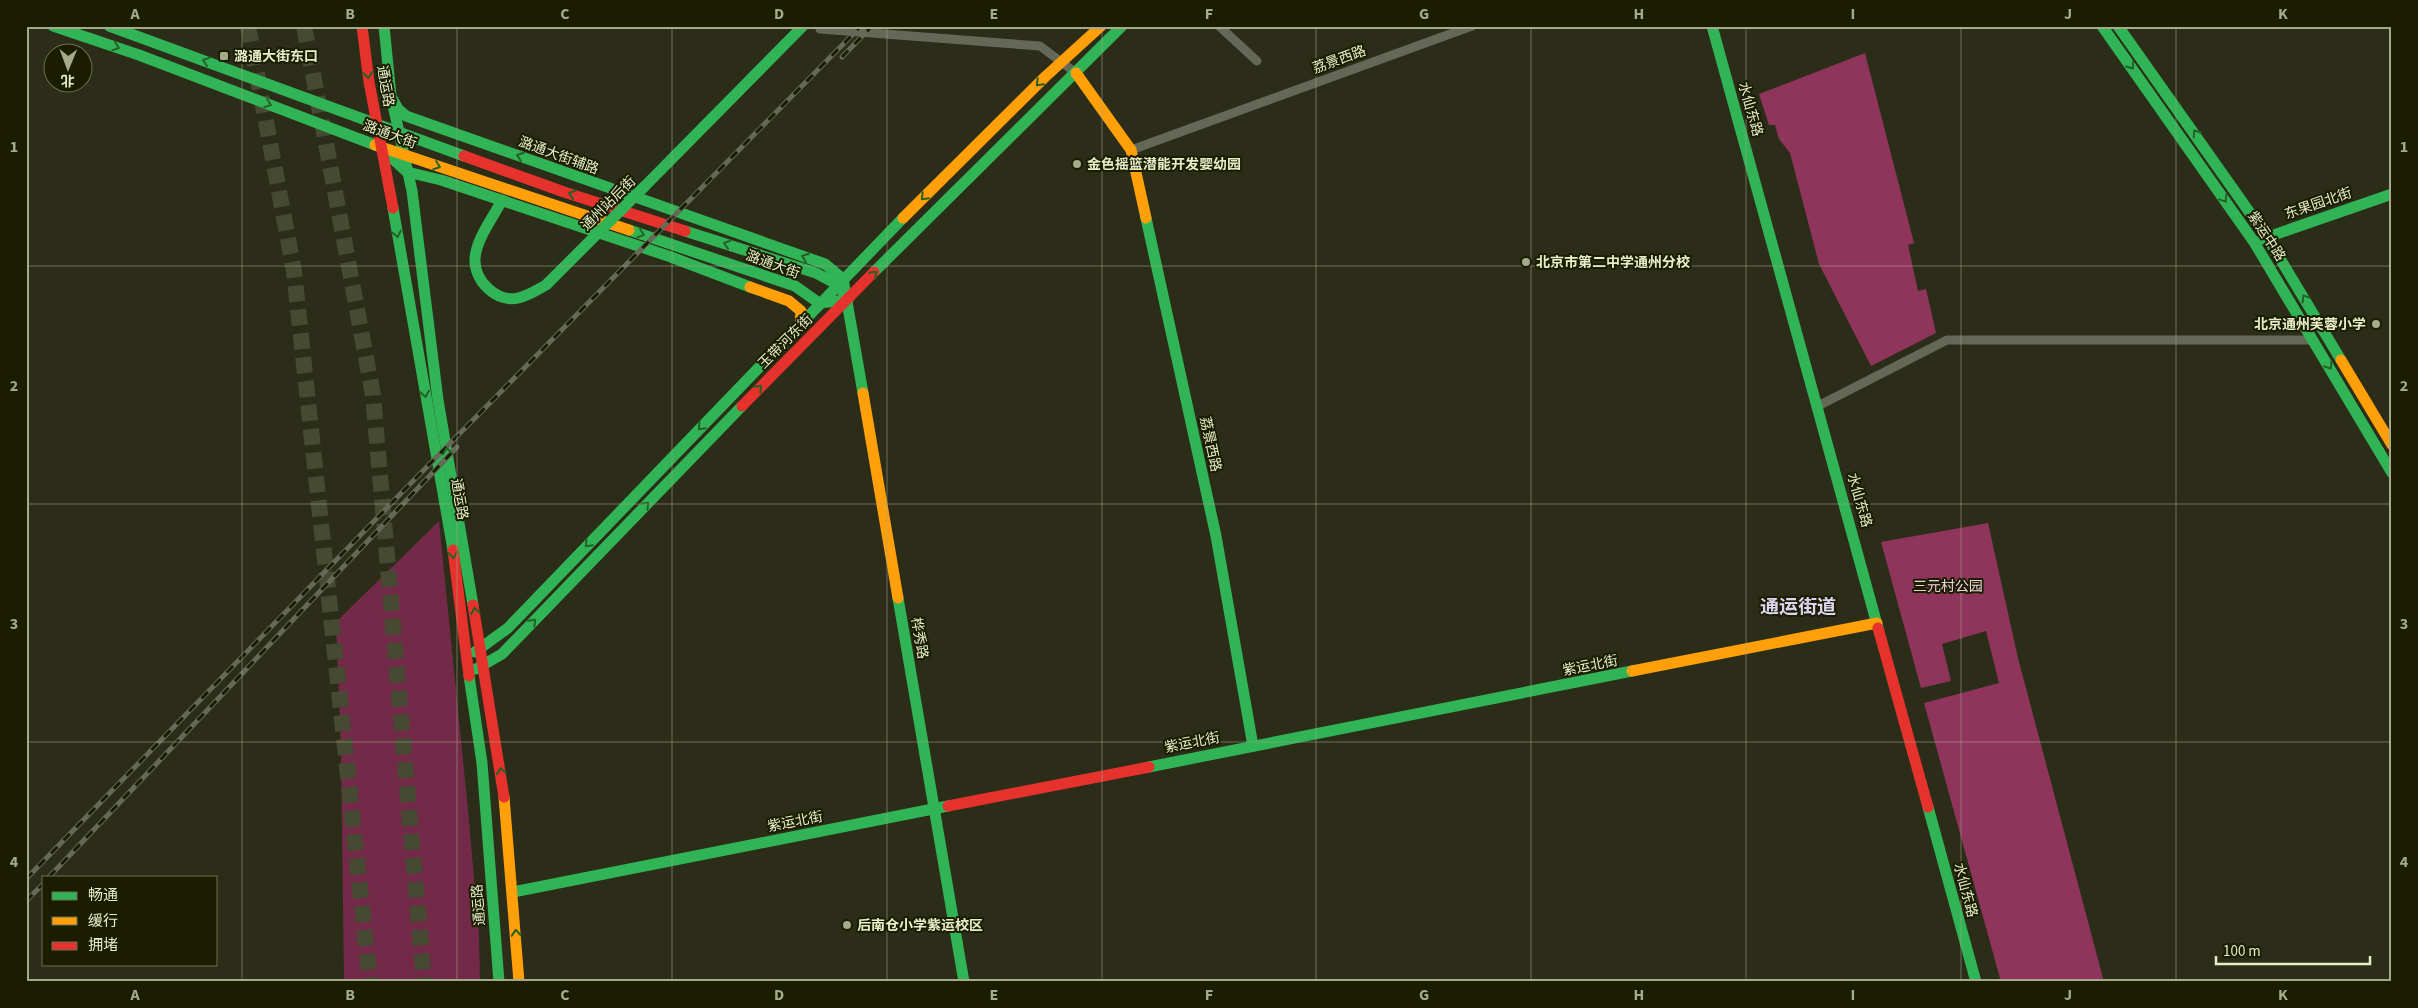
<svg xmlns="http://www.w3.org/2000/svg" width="2418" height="1008" font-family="'Source Sans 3','Noto Sans SC',sans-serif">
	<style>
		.green { fill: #732a48 }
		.forest { fill: #8f345b }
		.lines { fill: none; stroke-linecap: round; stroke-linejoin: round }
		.highway-tunnel { stroke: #474a32; stroke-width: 16; stroke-dasharray: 16 8; stroke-linecap: butt }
		.street { stroke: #666857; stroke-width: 9 }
		.fast { stroke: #30b455; stroke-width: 11 }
		.slow { stroke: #ff9f0a; stroke-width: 11 }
		.jam { stroke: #e5322d; stroke-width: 11 }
		.rail-casing { stroke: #666858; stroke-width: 5 }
		.rail { stroke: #1a1d00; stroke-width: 3; stroke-dasharray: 9; stroke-linecap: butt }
		.fast-bridge { stroke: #30b455; stroke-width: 11 }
		.oneway { stroke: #246126 }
		.grid { fill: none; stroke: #a5aa8a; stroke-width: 1; stroke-opacity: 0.55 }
		.poi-dot { fill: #a5aa8a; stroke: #1a1d00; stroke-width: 2 }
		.labels { text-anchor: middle; stroke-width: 4; stroke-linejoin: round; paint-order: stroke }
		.poi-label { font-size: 14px; font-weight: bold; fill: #e7edc8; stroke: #1a1d00; text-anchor: start }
		.street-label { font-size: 14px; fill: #e7edc8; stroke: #1a1d00 }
		.park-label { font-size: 14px; fill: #f0d2dc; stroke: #1a1d00 }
		.district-label { font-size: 19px; font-weight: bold; fill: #ddd6f3; stroke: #1a1d00 }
		.neatline { fill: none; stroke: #a5aa8a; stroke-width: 2 }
		.grid-label { font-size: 16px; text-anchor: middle; font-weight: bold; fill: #a5aa8a }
	</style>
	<rect width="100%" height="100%" fill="#2b2d18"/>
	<polygon class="green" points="439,521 468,810 479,934 480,982 344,982 341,750 336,622"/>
	<g class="forest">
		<polygon points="1865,53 1914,243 1908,245 1918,291 1926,289 1936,333 1871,366 1819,264 1790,153 1779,139 1775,125 1769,125 1759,94"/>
		<polygon points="1988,523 2018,658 2104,982 2001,982 1924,703 1999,683 1986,631 1942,644 1951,681 1921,688 1881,542"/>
	</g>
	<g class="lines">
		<g class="highway-tunnel">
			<polyline points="248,26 294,271 370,982"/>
			<polyline points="304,26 373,395 424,982"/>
		</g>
		<g class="street">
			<polyline points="1219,26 1257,61"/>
			<polyline points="820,29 1040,46 1076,73"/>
			<polyline points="1131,150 1472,26"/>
			<polyline points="1818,406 1947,340 2312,340"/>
		</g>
		<g class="fast">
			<polyline points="53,26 139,55 375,145"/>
			<polyline points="109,26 464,156"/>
			<polyline points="384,26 391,96 412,191 438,400 473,605"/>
			<polyline points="1712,26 1878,628"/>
			<polyline points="2102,26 2254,242 2392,473"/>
			<polyline points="2118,26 2267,237 2341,360"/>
			<polyline points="393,100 398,109 406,116 825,264 843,279 863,393"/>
			<polyline points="382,149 407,172 441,180 671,257 750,287"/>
			<polyline points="645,186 803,26"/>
			<polyline points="393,208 453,550"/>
			<polyline points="1146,218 1216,536 1253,746"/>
			<polyline points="629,230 795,286 819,303 848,300 838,285 816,273 685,231"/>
			<polyline points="2262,239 2392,194"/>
			<polyline points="874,272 1122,26"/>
			<polyline points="898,598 964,982"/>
			<polyline points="475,652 508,628 903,218"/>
			<polyline points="476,669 502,654 742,406"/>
			<polyline points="469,676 482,763 499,982"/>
			<polyline points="1149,767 1632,671"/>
			<polyline points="1928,807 1976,982"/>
			<polyline points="513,892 948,806"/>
		</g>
		<g class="slow">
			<polyline points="1076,73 1131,150 1146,218"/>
			<polyline points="375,145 629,230"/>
			<polyline points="903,218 1045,77 1101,26"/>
			<polyline points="750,287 789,301 801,311 800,326"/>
			<polyline points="2341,360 2392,445"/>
			<polyline points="863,393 898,598"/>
			<polyline points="1632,671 1877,623"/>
			<polyline points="504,797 519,982"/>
		</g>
		<g class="jam">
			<polyline points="362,26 369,82 393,208"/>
			<polyline points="464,156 564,192 685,231"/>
			<polyline points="742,406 874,272"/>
			<polyline points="453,550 469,676"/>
			<polyline points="473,605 504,797"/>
			<polyline points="1878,628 1928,807"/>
			<polyline points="948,806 1149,767"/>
		</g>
		<g class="rail-casing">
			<g id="rail">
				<polyline points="842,57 872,26"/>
				<polyline points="49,877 457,447"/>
				<polyline points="26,879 413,481 861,26"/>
				<polyline points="26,901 44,883"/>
			</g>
		</g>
		<use href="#rail" class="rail"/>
		<path class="fast-bridge" d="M502 200C493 218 476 239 475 259 474 281 497 303 518 298 528 296 537 290 546 285L645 186"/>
	</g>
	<defs><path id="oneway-chevron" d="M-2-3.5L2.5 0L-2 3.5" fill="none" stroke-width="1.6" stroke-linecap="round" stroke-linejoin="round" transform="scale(1.25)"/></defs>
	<g class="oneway">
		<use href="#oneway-chevron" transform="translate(116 47) rotate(19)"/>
		<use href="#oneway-chevron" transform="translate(206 61) rotate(-161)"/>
		<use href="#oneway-chevron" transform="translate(2131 66) rotate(54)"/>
		<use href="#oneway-chevron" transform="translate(368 75) rotate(83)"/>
		<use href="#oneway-chevron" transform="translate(1039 83) rotate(135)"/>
		<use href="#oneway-chevron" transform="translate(268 104) rotate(21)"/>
		<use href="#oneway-chevron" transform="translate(2196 133) rotate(-125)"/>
		<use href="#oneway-chevron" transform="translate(520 156) rotate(-160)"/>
		<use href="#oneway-chevron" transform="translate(437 166) rotate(19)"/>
		<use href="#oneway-chevron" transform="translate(572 194) rotate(-162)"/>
		<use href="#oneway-chevron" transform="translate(924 197) rotate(135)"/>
		<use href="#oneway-chevron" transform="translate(2224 199) rotate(56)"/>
		<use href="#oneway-chevron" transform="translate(397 234) rotate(78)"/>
		<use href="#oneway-chevron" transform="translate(641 234) rotate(19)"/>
		<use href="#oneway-chevron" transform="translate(727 244) rotate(-162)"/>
		<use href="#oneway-chevron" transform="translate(805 257) rotate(-160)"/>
		<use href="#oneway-chevron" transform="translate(874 274) rotate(-45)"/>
		<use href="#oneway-chevron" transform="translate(2305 298) rotate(-121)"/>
		<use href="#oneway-chevron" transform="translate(2329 366) rotate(58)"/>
		<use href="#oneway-chevron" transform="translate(759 388) rotate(-46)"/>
		<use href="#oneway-chevron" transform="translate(425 394) rotate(81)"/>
		<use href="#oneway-chevron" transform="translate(701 427) rotate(134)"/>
		<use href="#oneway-chevron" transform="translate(447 451) rotate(-100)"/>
		<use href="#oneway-chevron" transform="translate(646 505) rotate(-46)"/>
		<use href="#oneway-chevron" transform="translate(588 544) rotate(134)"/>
		<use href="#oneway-chevron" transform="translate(453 555) rotate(83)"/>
		<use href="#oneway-chevron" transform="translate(475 611) rotate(-99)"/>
		<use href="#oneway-chevron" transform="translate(533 622) rotate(-46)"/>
		<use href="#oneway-chevron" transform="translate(501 771) rotate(-98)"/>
		<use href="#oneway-chevron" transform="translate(516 933) rotate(-94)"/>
	</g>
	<path class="grid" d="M242 26V982M457 26V982M672 26V982M887 26V982M1102 26V982M1316 26V982M1531 26V982M1746 26V982M1961 26V982M2176 26V982M26 266H2392M26 504H2392M26 742H2392"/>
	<g class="poi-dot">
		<rect x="219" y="51" width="10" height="10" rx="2.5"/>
		<circle cx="1077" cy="164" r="5"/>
		<circle cx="1526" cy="262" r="5"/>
		<circle cx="2376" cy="324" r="5"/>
		<circle cx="847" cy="925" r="5"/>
	</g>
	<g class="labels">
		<g class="poi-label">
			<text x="234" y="61">潞通大街东口</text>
			<text x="1087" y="169">金色摇篮潜能开发婴幼园</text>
			<text x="1536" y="267">北京市第二中学通州分校</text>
			<text x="2366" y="329" text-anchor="end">北京通州芙蓉小学</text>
			<text x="857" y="930">后南仓小学紫运校区</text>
		</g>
		<g class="street-label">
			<text transform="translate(1339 59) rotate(-20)" y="5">荔景西路</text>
			<text transform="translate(386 86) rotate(80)" y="5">通运路</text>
			<text transform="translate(1751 109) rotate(74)" y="5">水仙东路</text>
			<text transform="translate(390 134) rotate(20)" y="5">潞通大街</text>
			<text transform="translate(559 155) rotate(20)" y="5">潞通大街辅路</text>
			<text transform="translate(608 203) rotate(-45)" y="5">通州站后街</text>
			<text transform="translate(2318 203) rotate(-19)" y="5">东果园北街</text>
			<text transform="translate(2267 236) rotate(57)" y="5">紫运中路</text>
			<text transform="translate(773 264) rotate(20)" y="5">潞通大街</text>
			<text transform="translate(785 341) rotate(-45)" y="5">玉带河东街</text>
			<text transform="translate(1211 444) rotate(78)" y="5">荔景西路</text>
			<text transform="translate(460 499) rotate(80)" y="5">通运路</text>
			<text transform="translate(1860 500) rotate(74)" y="5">水仙东路</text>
			<text transform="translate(920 638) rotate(80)" y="5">桦秀路</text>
			<text transform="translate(1590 665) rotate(-11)" y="5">紫运北街</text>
			<text transform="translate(1192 742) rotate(-11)" y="5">紫运北街</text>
			<text transform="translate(795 821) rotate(-11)" y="5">紫运北街</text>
			<text transform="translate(1966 890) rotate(75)" y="5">水仙东路</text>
			<text transform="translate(478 905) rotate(-94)" y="5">通运路</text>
		</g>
		<g class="park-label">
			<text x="1948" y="591">三元村公园</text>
		</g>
		<g class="district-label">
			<text x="1798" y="613">通运街道</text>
		</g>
	</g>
	<rect width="2418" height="1008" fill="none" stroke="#1a1d00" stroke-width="55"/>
	<rect x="42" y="876" width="175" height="90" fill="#1a1d00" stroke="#6c7050"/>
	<rect x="52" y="892" width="25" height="8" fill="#30b455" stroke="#6c7050"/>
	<text x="88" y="900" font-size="15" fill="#e7edc8">畅通</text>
	<rect x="52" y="917" width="25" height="8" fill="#ff9f0a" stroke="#6c7050"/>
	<text x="88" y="926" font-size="15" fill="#e7edc8">缓行</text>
	<rect x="52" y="942" width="25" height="8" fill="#e5322d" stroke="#6c7050"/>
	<text x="88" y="950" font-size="15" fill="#e7edc8">拥堵</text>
	<g transform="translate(68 68) rotate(181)"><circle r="24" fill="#1a1d00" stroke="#6c7050"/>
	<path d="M0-4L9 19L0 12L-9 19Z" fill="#a5aa8a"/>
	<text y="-8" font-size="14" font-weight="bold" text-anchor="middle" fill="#e7edc8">北</text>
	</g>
	<path d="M2216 956v8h154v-8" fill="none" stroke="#e7edc8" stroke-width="2.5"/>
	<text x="2223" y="956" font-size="15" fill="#e7edc8" stroke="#1a1d00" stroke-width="4" paint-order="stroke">100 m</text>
	<rect x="28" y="28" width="2362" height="952" class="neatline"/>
	<g class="grid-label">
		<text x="135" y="19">A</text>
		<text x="350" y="19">B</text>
		<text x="565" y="19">C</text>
		<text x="779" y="19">D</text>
		<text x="994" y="19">E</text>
		<text x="1209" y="19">F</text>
		<text x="1424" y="19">G</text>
		<text x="1639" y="19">H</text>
		<text x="1853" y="19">I</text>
		<text x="2068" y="19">J</text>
		<text x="2283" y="19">K</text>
		<text x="14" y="152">1</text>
		<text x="2404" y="152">1</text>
		<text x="14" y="391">2</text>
		<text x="2404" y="391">2</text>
		<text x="14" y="629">3</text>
		<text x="2404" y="629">3</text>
		<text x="14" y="867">4</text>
		<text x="2404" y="867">4</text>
		<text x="135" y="1000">A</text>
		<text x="350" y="1000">B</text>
		<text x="565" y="1000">C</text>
		<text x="779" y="1000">D</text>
		<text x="994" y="1000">E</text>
		<text x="1209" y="1000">F</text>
		<text x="1424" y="1000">G</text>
		<text x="1639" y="1000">H</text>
		<text x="1853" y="1000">I</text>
		<text x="2068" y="1000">J</text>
		<text x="2283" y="1000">K</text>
	</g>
</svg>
